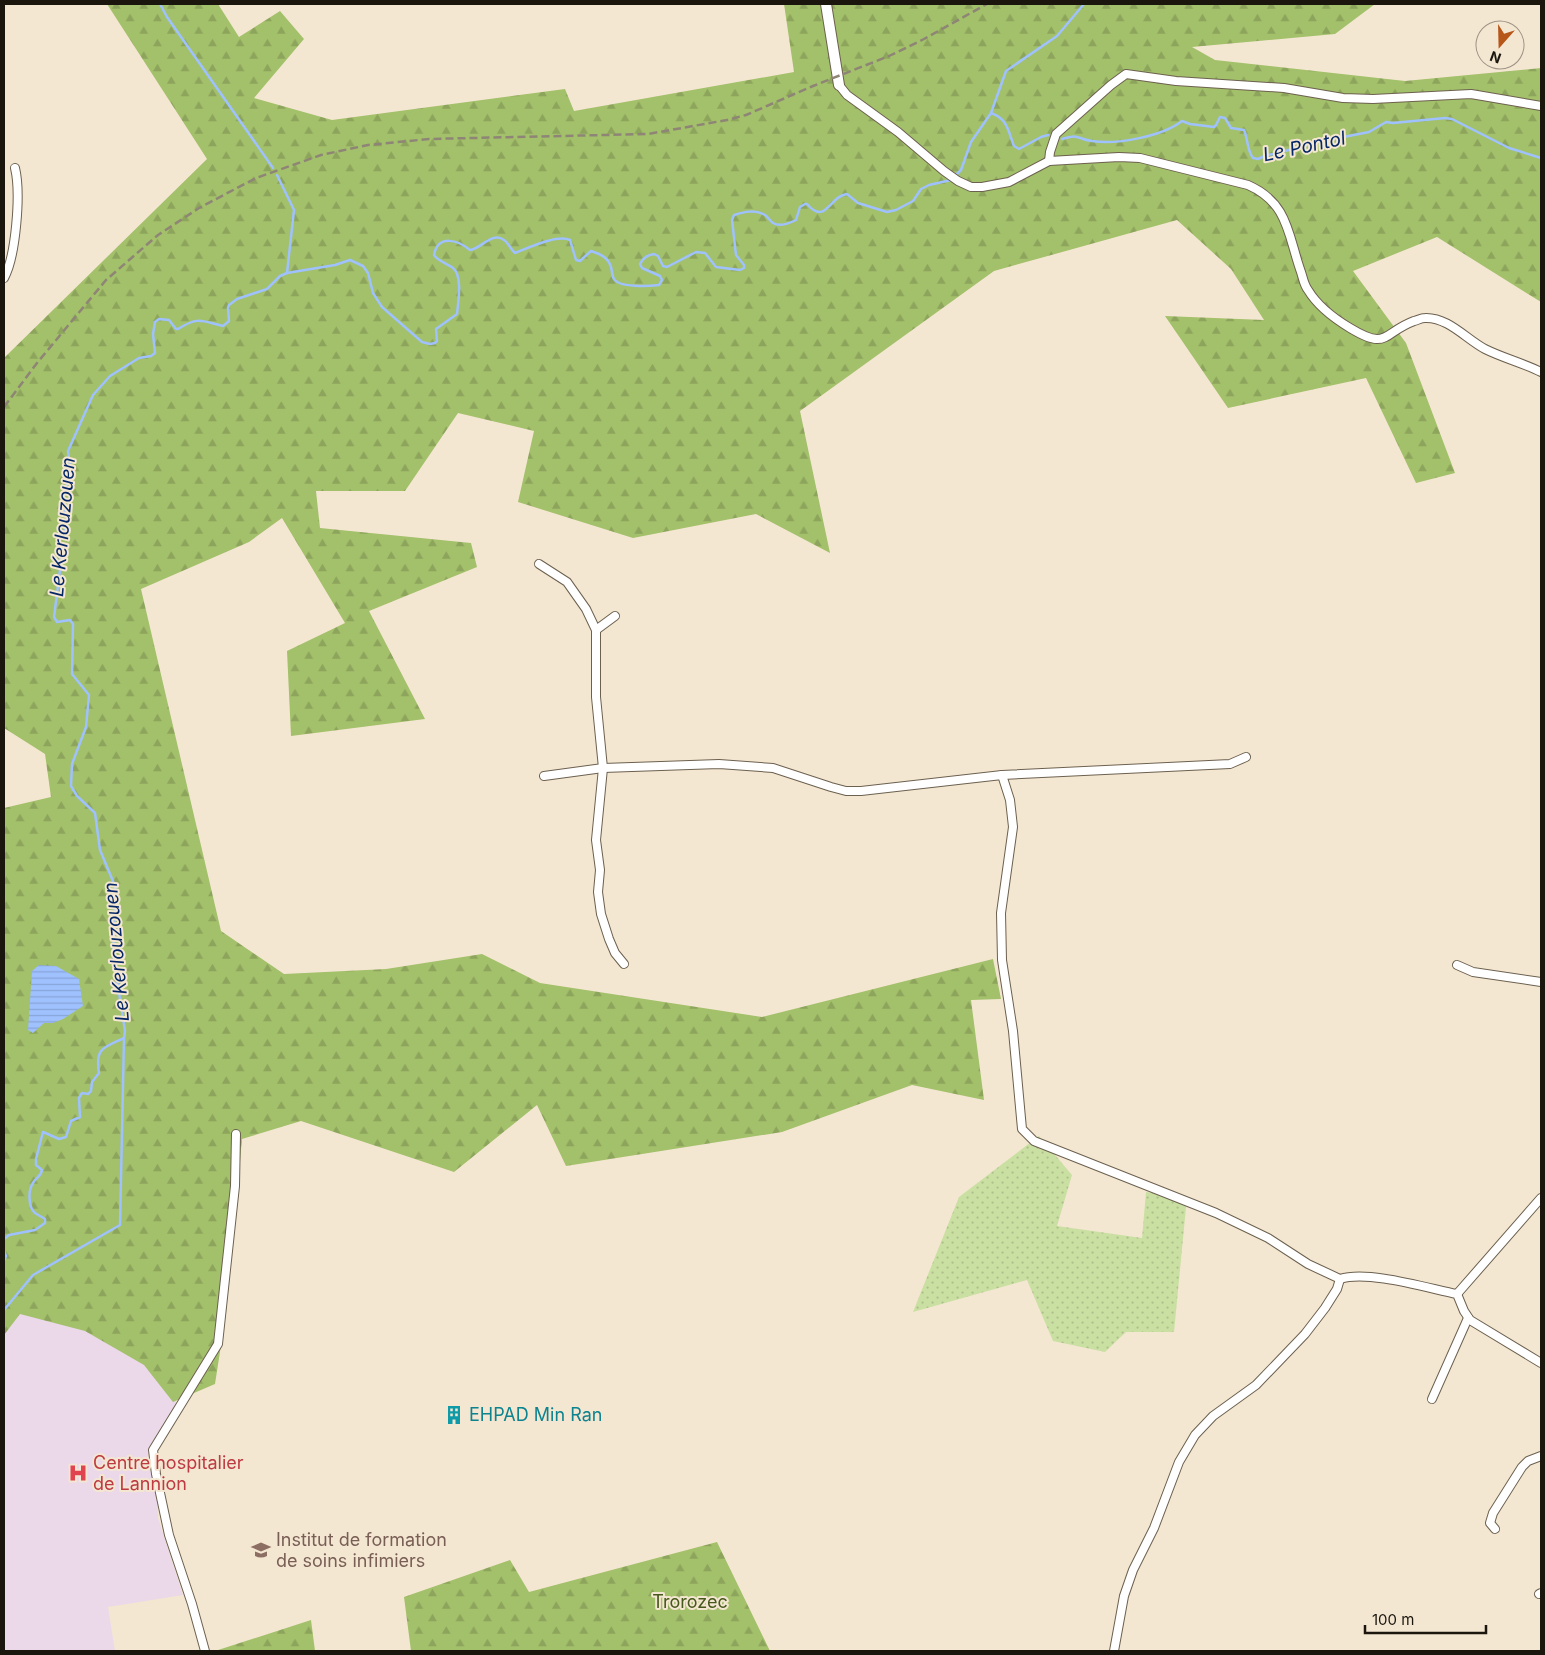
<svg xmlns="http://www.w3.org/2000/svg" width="1545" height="1655" font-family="Inter,sans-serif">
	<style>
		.medical { fill: #ebd8e9 }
		.grass { fill: url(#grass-dots) }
		.forest { fill: url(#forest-firs) }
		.water { fill: url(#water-rules) }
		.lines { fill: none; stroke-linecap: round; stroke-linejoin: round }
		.stream { stroke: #9fc1fe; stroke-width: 2.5 }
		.minor-casing { stroke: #6c604f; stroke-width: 10 }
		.tertiary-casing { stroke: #6c604f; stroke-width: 12 }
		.minor { stroke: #fff; stroke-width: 8 }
		.tertiary { stroke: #fff; stroke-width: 10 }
		.rail { stroke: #8e8576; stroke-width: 2.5; stroke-dasharray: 8 4; stroke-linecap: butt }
		.labels { text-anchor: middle; stroke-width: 4; stroke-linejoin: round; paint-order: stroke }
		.culture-label { font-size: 18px; fill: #0d838f; stroke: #f4e7d2; text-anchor: start }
		.health-label { font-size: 18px; fill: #be3a42; stroke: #f4e7d2; text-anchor: start }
		.education-label { font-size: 18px; fill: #785e54; stroke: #f4e7d2; text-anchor: start }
		.park-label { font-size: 18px; fill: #46581b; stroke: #f4e7d2 }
		.water-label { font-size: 19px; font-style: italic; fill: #062766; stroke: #f4e7d2 }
	</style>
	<defs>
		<pattern id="grass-dots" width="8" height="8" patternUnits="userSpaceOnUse" patternTransform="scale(1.25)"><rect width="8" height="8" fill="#cae0a2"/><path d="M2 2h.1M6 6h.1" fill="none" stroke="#adbf8a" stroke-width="1.8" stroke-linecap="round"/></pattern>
		<pattern id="forest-firs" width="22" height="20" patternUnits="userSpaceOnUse" patternTransform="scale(1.25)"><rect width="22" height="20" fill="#a3c06a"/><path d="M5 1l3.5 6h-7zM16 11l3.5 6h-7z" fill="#8ca45b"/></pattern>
		<pattern id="water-rules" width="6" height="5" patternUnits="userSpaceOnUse" patternTransform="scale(1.25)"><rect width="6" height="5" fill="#9fc1fe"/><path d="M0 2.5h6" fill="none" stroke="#88a5d8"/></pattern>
	</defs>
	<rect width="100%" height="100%" fill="#f4e7d2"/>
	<polygon class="medical" points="51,1299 159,1372 172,1389 177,1405 146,1459 157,1487 158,1518 183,1595 108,1607 115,1651 4,1651 4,1327 15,1317"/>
	<polygon class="grass" points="1039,1136 1072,1175 1057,1226 1142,1238 1146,1192 1187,1197 1174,1332 1126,1332 1105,1352 1053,1341 1027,1280 913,1312 959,1197"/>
	<g class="forest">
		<polygon points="107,4 218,4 239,37 280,11 304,39 254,98 332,120 565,89 574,111 794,72 784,4 1375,4 1335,34 1192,47 1215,60 1405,81 1541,68 1541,302 1437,237 1353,271 1406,343 1455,473 1416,483 1366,378 1228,408 1165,316 1264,320 1231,269 1177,220 994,271 800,411 830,553 756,514 633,538 518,502 534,431 458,413 405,491 316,491 320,528 471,543 477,567 369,611 425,719 291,736 287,651 345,623 282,518 249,542 141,589 221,931 284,974 386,969 482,954 540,983 762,1017 993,959 1001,999 971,1000 984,1100 912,1085 782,1132 566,1166 537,1105 454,1172 301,1121 242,1139 226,1313 215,1384 173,1402 144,1365 85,1331 20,1314 4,1335 4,808 51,797 45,754 4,728 4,358 207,159"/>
		<polygon points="717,1542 770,1651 411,1651 404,1597 510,1560 529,1592"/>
		<polygon points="311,1620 315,1651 218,1651 218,1650"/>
	</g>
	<polygon class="water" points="39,965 56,966 79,979 83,1006 63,1019 53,1023 44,1023 33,1033 28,1030 32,971"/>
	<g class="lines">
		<g class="stream">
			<polyline points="160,4 167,17 273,168"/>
			<path d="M991 113C1008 119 1008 131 1014 146L1019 149 1041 137 1048 135"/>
			<path d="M1062 139C1080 133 1076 139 1092 141 1117 145 1163 136 1182 121L1190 124 1214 127 1216 125 1220 117 1225 118 1231 128 1244 130C1248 139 1247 151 1253 158L1258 159 1267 155 1274 154 1318 142 1369 132 1386 122 1393 123 1445 118 1452 119 1509 148 1541 158"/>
			<polyline points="277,175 294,210 287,273"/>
			<path d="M4 1239 9 1235 35 1230 45 1223V1219C42 1217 38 1215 35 1213 28 1207 28 1190 33 1183 36 1177 41 1177 42 1170L36 1165V1159L43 1132 59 1139 66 1137 71 1121 80 1117 79 1098 82 1093 88 1094 91 1091 92 1082 99 1073C95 1048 103 1048 124 1038L125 1031 113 954 116 897 115 886 100 850 95 813 77 796 71 786 72 764 86 727 89 695 72 674 73 624 70 620 57 622 54 617 60 570V541L66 528 67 515 62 505 70 467 68 451 93 395 110 376 139 358 151 356 155 353 153 334 155 322 159 319 169 320 176 329H178C199 316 201 321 223 326L229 321 228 308 229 305 237 299 267 289 280 276 287 273 335 265 350 260 363 266 368 273 373 293 382 307 422 342 430 344 435 343 437 341 436 329 457 314C458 303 463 276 453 268 447 263 439 262 434 255 438 234 458 240 470 250 481 249 492 231 504 240 509 243 510 249 515 253 528 248 557 234 570 240L576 260 580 261 591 251C600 254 608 257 611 267 612 270 612 276 614 279 619 288 650 286 659 285L662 280 660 276 642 268 640 264C643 258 647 255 654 254L658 256 663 266 667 267 696 252 705 253 716 267 740 270 744 268V265L736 255 732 220 734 215C744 212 755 209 765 215 768 217 770 221 773 223 779 227 790 223 796 220L800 207 805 204H807C826 226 829 196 847 194L858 203 887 212 896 210 913 201 921 189 929 185 951 180 961 170 971 142 991 113 1006 71 1057 36 1084 4"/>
			<polyline points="4,1251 6,1256 4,1261"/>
			<polyline points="4,1310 33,1275 120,1225 124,1038"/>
		</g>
		<g class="minor-casing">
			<g id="minor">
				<path d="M839 85 847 95 898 132 944 171 958 181 971 187H982L1009 182 1049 161 1119 157 1140 158 1248 185C1289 203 1288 236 1301 272 1303 278 1304 285 1308 290 1317 305 1335 319 1350 328 1388 351 1382 333 1414 321 1418 320 1421 318 1425 318 1448 317 1466 339 1485 349 1503 358 1523 363 1541 372"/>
				<polyline points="1049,161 1050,152 1056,134 1111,85 1126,74 1176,81 1284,88 1343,98 1373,99 1471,94 1541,106"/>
				<path d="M4 278C16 256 21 193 15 168"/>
				<polyline points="539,564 567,582 586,609 596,630"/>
				<polyline points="615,616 596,630 596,697 603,768 596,840 600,870 598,892 601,914 609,939 615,953 624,964"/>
				<polyline points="1002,775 1230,764 1246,757"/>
				<polyline points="544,776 603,768 719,764 773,768 831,787 846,791 861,791 1002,775 1010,800 1013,827 1001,913 1002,960 1013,1031 1022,1129 1034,1141 1216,1213 1268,1238 1308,1264 1340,1279"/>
				<polyline points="1457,965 1473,972 1541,982"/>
				<path d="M1340 1279C1368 1270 1427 1288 1457 1294L1464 1311 1470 1320 1541 1363"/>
				<polyline points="1457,1294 1541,1198"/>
				<polyline points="1432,1399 1468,1318"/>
				<polyline points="1495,1529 1490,1523 1493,1513 1522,1467 1528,1461 1541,1456"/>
				<polyline points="1539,1594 1541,1593"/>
				<polyline points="205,1651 192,1604 169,1535 156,1474 153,1450 218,1344 235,1186 236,1134"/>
				<polyline points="1114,1651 1124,1596 1133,1570 1154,1528 1179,1462 1195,1435 1213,1416 1256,1385 1305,1334 1325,1308 1337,1289 1340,1279"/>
			</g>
		</g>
		<g class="tertiary-casing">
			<polyline id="tertiary" points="826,4 839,85"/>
		</g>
		<use href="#minor" class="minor"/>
		<use href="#tertiary" class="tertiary"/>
		<polyline class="rail" points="4,407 37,363 106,280 158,235 199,208 256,178 321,155 368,145 429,139 648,134 727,120 746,115 813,86 889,56 924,39 987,4"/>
	</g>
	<defs>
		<g id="building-bare" transform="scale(1.5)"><path d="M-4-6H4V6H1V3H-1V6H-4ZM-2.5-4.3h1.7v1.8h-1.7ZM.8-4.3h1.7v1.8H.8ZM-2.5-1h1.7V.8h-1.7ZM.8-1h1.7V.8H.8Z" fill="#0f9aa8" stroke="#f4e7d2" stroke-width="2.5" paint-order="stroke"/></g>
		<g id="hospital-bare" transform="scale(1.5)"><path d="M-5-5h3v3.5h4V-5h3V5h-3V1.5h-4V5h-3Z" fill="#e0444e" stroke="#f4e7d2" stroke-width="2.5" paint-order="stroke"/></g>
		<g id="university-bare" transform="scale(1.5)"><path d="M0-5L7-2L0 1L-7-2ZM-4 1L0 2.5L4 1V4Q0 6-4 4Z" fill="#8d6e63" stroke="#f4e7d2" stroke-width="2.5" paint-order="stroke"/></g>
	</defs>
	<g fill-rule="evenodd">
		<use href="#building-bare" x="454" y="1415"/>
		<use href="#hospital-bare" x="78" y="1473"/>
		<use href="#university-bare" x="261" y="1550"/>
	</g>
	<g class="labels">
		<g class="culture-label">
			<text x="469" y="1421">EHPAD Min Ran</text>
		</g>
		<g class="health-label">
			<text x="93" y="1469">Centre hospitalier<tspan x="93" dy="21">de Lannion</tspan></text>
		</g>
		<g class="education-label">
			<text x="276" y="1546">Institut de formation<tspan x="276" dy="21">de soins infimiers</tspan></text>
		</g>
		<g class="park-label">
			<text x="690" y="1608">Trorozec</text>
		</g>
		<g class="water-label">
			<text transform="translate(1304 146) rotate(-12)" y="7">Le Pontol</text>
			<text transform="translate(62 527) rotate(-85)" y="7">Le Kerlouzouen</text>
			<text transform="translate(116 952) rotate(-95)" y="7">Le Kerlouzouen</text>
		</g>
	</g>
	<rect width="1545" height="1655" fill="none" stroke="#1a160e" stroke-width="10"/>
	<g transform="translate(1500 45) rotate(200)"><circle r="24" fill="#f4e7d2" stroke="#9d9384"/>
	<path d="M0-4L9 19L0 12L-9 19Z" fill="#b75619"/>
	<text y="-8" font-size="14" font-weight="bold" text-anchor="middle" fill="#1a160e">N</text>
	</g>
	<path d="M1365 1625v8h121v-8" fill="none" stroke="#1a160e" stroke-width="2.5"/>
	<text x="1372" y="1625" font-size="15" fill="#1a160e" stroke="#f4e7d2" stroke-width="4" paint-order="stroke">100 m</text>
</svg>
